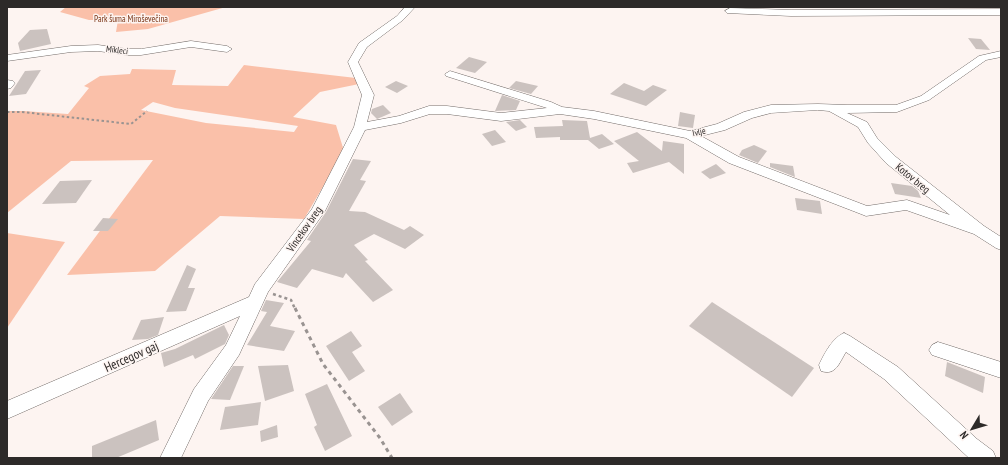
<svg xmlns="http://www.w3.org/2000/svg" width="1008" height="465" font-family="'PT Sans Narrow',sans-serif">
	<style>
		.green { fill: #fac0a9; fill-rule: evenodd }
		.building { fill: #cbc2bf }
		.lines { fill: none; stroke-linecap: round; stroke-linejoin: round }
		.minor-casing { stroke: #736c69; stroke-width: 1 }
		.path-far2 { stroke: #999391; stroke-width: 2; stroke-dasharray: 2.5 2.5; stroke-linecap: butt }
		.path-far1 { stroke: #999391; stroke-width: 2.5; stroke-dasharray: 3 3; stroke-linecap: butt }
		.path { stroke: #999391; stroke-width: 3; stroke-dasharray: 4 4; stroke-linecap: butt }
		.minor { fill: #fff; fill-rule: evenodd }
		.labels { text-anchor: middle; stroke-width: 3; stroke-linejoin: round; paint-order: stroke }
		.far-park-label { font-size: 9px; fill: #783212; stroke: #fdf4f1 }
		.far-street-label { font-size: 9px; fill: #2d2a29; stroke: #fdf4f1 }
		.street-label { font-size: 11px; fill: #2d2a29; stroke: #fdf4f1 }
		.near-street-label { font-size: 13px; fill: #2d2a29; stroke: #fdf4f1 }
	</style>
	<rect width="100%" height="100%" fill="#fdf4f1"/>
	<g class="green">
		<polygon points="66,7 226,7 148,29 116,32 118,20 89,20 60,12"/>
		<path d="M244 65 356 78 359 84 320 92 293 117 336 125 344 151 304 219 220 216 155 271 67 275 153 160 71 161 7 213V111H23L68 114 89 88 84 86 100 76 130 74 132 69 176 70 172 85 228 86ZM153 102 175 108 298 126 294 132 206 123 141 110Z"/>
		<polygon points="7,233 65,242 7,328"/>
	</g>
	<g class="building">
		<polygon points="47,29 51,44 20,51 18,43 30,30"/>
		<polygon points="968,38 981,39 990,50 976,49"/>
		<polygon points="469,57 487,62 475,73 456,68"/>
		<polygon points="41,70 26,94 9,96 25,71"/>
		<polygon points="396,81 408,86 397,93 385,87"/>
		<polygon points="516,81 538,86 531,94 509,88"/>
		<polygon points="624,83 644,91 653,85 667,90 646,106 610,94"/>
		<polygon points="502,95 520,101 516,110 495,111"/>
		<polygon points="383,105 391,113 377,119 371,113 372,109"/>
		<polygon points="680,112 695,115 693,128 678,126"/>
		<polygon points="520,120 527,127 516,131 506,122"/>
		<polygon points="562,120 587,121 590,138 602,134 614,144 599,149 588,140 560,140 560,137 536,138 534,127 563,126"/>
		<polygon points="495,130 506,142 492,146 482,134"/>
		<polygon points="637,132 662,151 663,141 684,144 684,174 669,162 633,173 627,163 639,161 614,141"/>
		<polygon points="754,145 767,151 758,163 739,155 742,150"/>
		<polygon points="353,159 371,161 360,180 366,181 349,211 365,212 404,230 410,226 424,235 405,249 374,234 354,245 368,260 365,261 393,290 373,302 346,273 343,278 312,269 297,288 277,282 311,241 307,240 326,212"/>
		<polygon points="770,163 793,166 795,177 770,167"/>
		<polygon points="716,164 726,173 710,179 701,172"/>
		<polygon points="92,180 76,203 42,204 60,181"/>
		<polygon points="891,183 912,186 918,191 921,198 895,194"/>
		<polygon points="795,198 820,201 822,214 797,210"/>
		<polygon points="103,218 118,219 108,231 93,231"/>
		<polygon points="187,265 196,269 188,288 195,288 186,311 166,312"/>
		<polygon points="266,300 284,303 270,326 295,331 284,351 247,345 267,312 261,311"/>
		<polygon points="712,302 814,368 792,397 689,326"/>
		<polygon points="164,317 158,335 148,339 132,340 141,320"/>
		<polygon points="224,325 229,335 225,344 195,359 193,355 164,367 161,353 175,349"/>
		<polygon points="351,331 362,346 352,352 365,371 349,381 326,346"/>
		<polygon points="947,362 985,377 983,393 945,376"/>
		<polygon points="288,365 294,391 265,401 258,366"/>
		<polygon points="233,366 244,366 230,400 211,399"/>
		<polygon points="327,384 352,436 325,451 314,427 317,425 305,394"/>
		<polygon points="400,393 413,412 392,426 378,407"/>
		<polygon points="261,402 258,425 220,430 225,407"/>
		<polygon points="156,420 159,440 116,458 92,458 92,446"/>
		<polygon points="277,425 278,437 261,442 260,431"/>
	</g>
	<g class="lines">
		<g class="minor-casing">
			<g id="minor">
				<path d="M405 7H415L403 20 367 47 358 62 374 95 367 122 399 116 429 106H447L501 113 547 108 446 76 445 74 450 71 551 102 562 107 594 111 690 131 717 124 744 112 771 105 818 104 847 105H896L921 96 979 56 1001 51V57L986 60 929 100 897 112 847 113 867 122 877 138 896 157 984 226 1001 237V250L996 248 974 234 906 210 866 216 861 214 729 163 686 138 594 119 560 114 501 121 447 114H430L401 123 365 130 325 211 268 292 239 355 208 401 181 458H160L194 389 226 345 240 316 7 419V401L249 297 255 284 312 209 354 127 362 95 348 62 359 43 397 16ZM818 110 829 111 858 127 868 143 886 163 950 215 907 200 867 206 739 157 701 136 725 130 752 118 771 113Z"/>
				<polygon points="730,8 791,10 1001,9 1001,15 791,16 727,13 725,11"/>
				<polygon points="191,41 227,46 232,49 227,52 191,47 141,55 127,55 98,51 71,52 7,61 7,55 71,46 98,45 127,49 141,49"/>
				<polygon points="7,80 13,81 15,83 11,88 7,89"/>
				<path d="M844 333 850 336 898 367 977 439 993 451 996 458H969L884 379 846 352C839 363 836 376 821 371L819 365C824 354 833 337 844 333Z"/>
				<polygon points="938,342 1001,362 1001,378 932,355 929,350 932,345"/>
			</g>
		</g>
		<polyline class="path-far2" points="7,112 22,112 131,124 147,111"/>
		<polyline class="path-far1" points="273,294 291,300 295,309"/>
		<polyline class="path" points="295,308 323,364 380,438 392,458"/>
		<use href="#minor" class="minor"/>
	</g>
	<g class="labels">
		<g class="far-park-label">
			<text x="131" y="22">Park šuma Miroševečina</text>
		</g>
		<g class="far-street-label">
			<text transform="translate(117 50) rotate(7)" y="3">Mikleci</text>
			<text transform="translate(699 132) rotate(-12)" y="3">Ivlje</text>
		</g>
		<g class="street-label">
			<text transform="translate(913 178) rotate(39)" y="4">Kotov breg</text>
			<text transform="translate(304 229) rotate(-55)" y="4">Vincekov breg</text>
		</g>
		<g class="near-street-label">
			<text transform="translate(131 356) rotate(-24)" y="5">Hercegov gaj</text>
		</g>
	</g>
	<rect width="1008" height="465" fill="none" stroke="#2d2a29" stroke-width="16"/>
	<g transform="translate(972 429) rotate(232)" stroke="#fdf4f1" stroke-width="3" paint-order="stroke">
	<path d="M0-3L7 15L0 10L-7 15Z" fill="#2d2a29"/>
	<text y="-6" font-size="11" font-weight="bold" text-anchor="middle" fill="#2d2a29">N</text>
	</g>
</svg>
